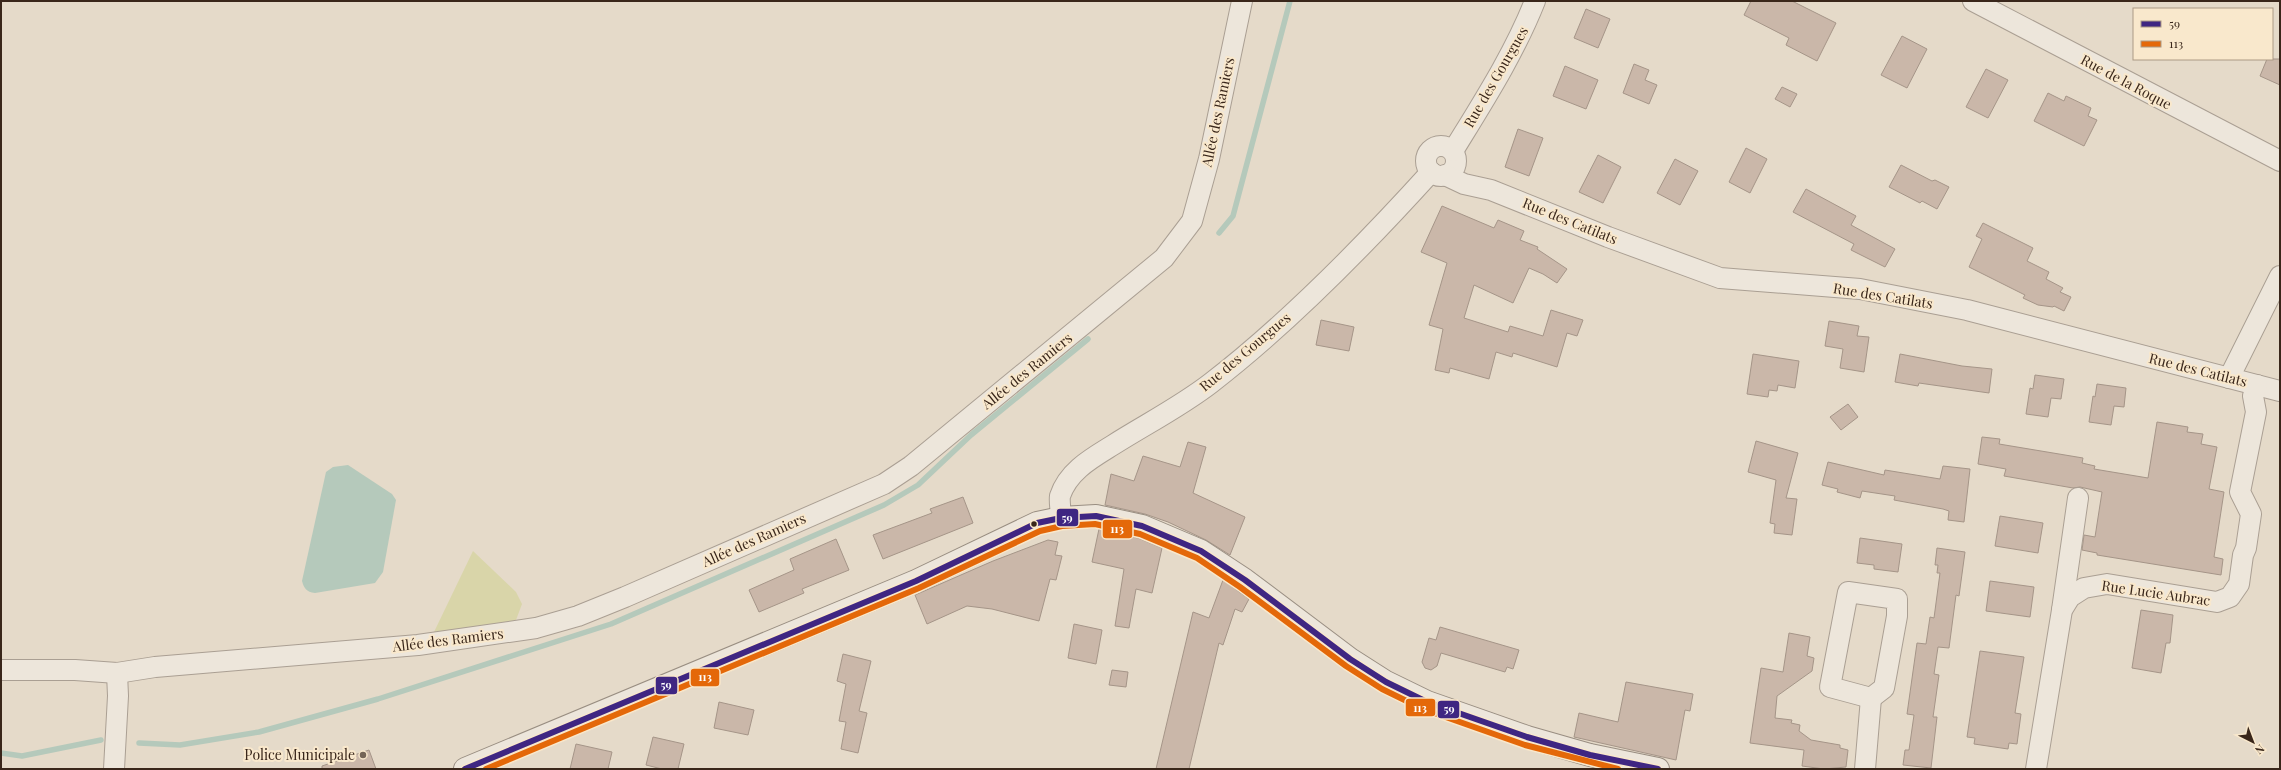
<svg xmlns="http://www.w3.org/2000/svg" width="2281" height="770" font-family="'Playfair Display',serif">
	<style>
		.green { fill: #d9d5a9 }
		.water { fill: #b5c9bb }
		.lines { fill: none; stroke-linecap: round; stroke-linejoin: round }
		.stream { stroke: #b5c9bb; stroke-width: 5.5 }
		.building { fill: #cab7a9; stroke: #a59588 }
		.minor-casing { stroke: #aa9f93; stroke-width: 22 }
		.secondary-casing { stroke: #998e82; stroke-width: 24 }
		.minor { stroke: #ede6db; stroke-width: 20 }
		.secondary { stroke: #ede6db; stroke-width: 22 }
		.bus-1-casing { stroke: #f9e8cc; stroke-width: 9 }
		.bus-2-casing { stroke: #f9e8cc; stroke-width: 9 }
		.bus-1 { stroke: #3f2682; stroke-width: 6 }
		.bus-2 { stroke: #e46809; stroke-width: 6 }
		.bus-dot { fill: #39261a; stroke: #f9e8cc; stroke-width: 1.5 }
		.poi-dot { fill: #756557; stroke: #f9e8cc; stroke-width: 1.5 }
		.labels { text-anchor: middle; stroke-width: 4; stroke-linejoin: round; paint-order: stroke }
		.street-label { font-size: 14px; fill: #39261a; stroke: #f9e8cc }
		.poi-label { font-size: 14px; fill: #39261a; stroke: #f9e8cc; text-anchor: end }
		.line-badge { stroke: #f9e8cc; stroke-width: 1.5 }
		.badge-label { font-size: 11px; text-anchor: middle; font-weight: bold; fill: #fff }
	</style>
	<rect width="100%" height="100%" fill="#e5dac9"/>
	<polygon class="green" points="473,551 516,592 522,604 516,620 509,625 434,632"/>
	<path class="water" d="M348 465 392 494 396 500 383 572 375 583 315 593C306 592 304 588 302 581L326 472 333 467Z"/>
	<g class="lines">
		<g class="stream">
			<polyline points="1219,233 1233,216 1290,1"/>
			<polyline points="139,743 180,745 259,732 378,699 611,624 884,505 918,485 971,435 1088,339"/>
			<polyline points="1,753 22,756 101,740"/>
		</g>
	</g>
	<g class="building">
		<polygon points="1751,1 1792,1 1836,23 1817,61 1786,45 1789,38 1744,15"/>
		<polygon points="1586,9 1610,19 1598,48 1574,38"/>
		<polygon points="1902,36 1927,49 1907,88 1881,75"/>
		<polygon points="2267,59 2280,59 2280,85 2260,76"/>
		<polygon points="1634,64 1649,70 1645,80 1657,85 1649,104 1623,93"/>
		<polygon points="1565,66 1598,80 1586,109 1553,96"/>
		<polygon points="1986,69 2008,80 1988,118 1966,107"/>
		<polygon points="1782,87 1797,94 1790,107 1775,99"/>
		<polygon points="2048,93 2064,101 2066,96 2091,108 2088,116 2097,120 2084,146 2034,121"/>
		<polygon points="1518,129 1543,138 1529,176 1505,167"/>
		<polygon points="1746,148 1767,159 1750,193 1729,182"/>
		<polygon points="1598,155 1621,167 1603,203 1579,192"/>
		<polygon points="1675,159 1698,171 1680,205 1657,193"/>
		<polygon points="1901,165 1932,181 1935,180 1949,187 1937,209 1922,201 1920,203 1889,187"/>
		<polygon points="1806,189 1856,216 1851,225 1895,249 1885,267 1851,250 1854,244 1793,212"/>
		<polygon points="1442,206 1494,228 1498,220 1524,231 1520,240 1538,247 1537,249 1567,269 1557,283 1543,274 1529,268 1513,303 1474,285 1464,318 1508,332 1510,326 1543,336 1551,310 1583,320 1577,336 1567,333 1557,367 1513,353 1512,357 1496,352 1489,379 1450,368 1449,373 1435,370 1443,329 1429,325 1447,263 1421,252"/>
		<polygon points="1983,223 2033,248 2027,261 2049,272 2046,279 2063,288 2060,292 2071,297 2064,311 2054,306 2053,307 2038,305 2023,298 2025,295 1969,267 1982,239 1976,236"/>
		<polygon points="1321,320 1354,327 1349,351 1316,345"/>
		<polygon points="1829,321 1859,326 1857,336 1869,337 1864,372 1840,368 1843,349 1825,346"/>
		<polygon points="1753,354 1799,361 1795,388 1778,385 1777,391 1769,390 1768,397 1747,394"/>
		<polygon points="1900,354 1962,366 1992,369 1989,393 1919,383 1918,386 1895,382"/>
		<polygon points="2035,375 2064,379 2061,399 2051,398 2048,417 2026,414 2030,388 2033,389"/>
		<polygon points="2097,384 2126,388 2124,407 2114,406 2111,425 2089,422 2093,396 2095,397"/>
		<polygon points="1848,404 1858,417 1841,430 1830,417"/>
		<polygon points="2157,422 2188,427 2187,432 2203,434 2201,444 2217,447 2209,489 2224,492 2214,557 2223,559 2221,575 2097,555 2097,553 2082,550 2084,535 2095,537 2102,492 2080,487 2073,488 2004,476 2006,469 1978,464 1982,437 2000,439 1999,444 2083,458 2082,463 2095,466 2094,469 2148,478"/>
		<polygon points="1756,441 1798,453 1786,498 1797,499 1792,535 1774,533 1775,524 1770,523 1776,480 1748,472"/>
		<polygon points="1188,442 1206,447 1193,493 1245,517 1230,555 1206,540 1168,522 1145,514 1105,505 1111,474 1134,481 1143,456 1180,467"/>
		<polygon points="1828,462 1884,475 1885,470 1940,479 1943,466 1970,469 1964,522 1948,520 1949,511 1943,509 1894,500 1895,496 1862,491 1860,498 1837,492 1838,489 1822,485"/>
		<polygon points="963,497 973,523 883,559 873,535 932,513 930,509"/>
		<polygon points="2000,516 2043,523 2038,553 1995,546"/>
		<polygon points="1099,529 1138,538 1162,548 1152,593 1136,589 1129,628 1115,626 1124,569 1092,562"/>
		<polygon points="1860,538 1902,544 1898,572 1874,569 1874,565 1857,563"/>
		<polygon points="836,539 849,570 802,589 804,593 759,612 749,590 794,570 790,559"/>
		<polygon points="1048,540 1058,542 1055,555 1062,556 1056,580 1050,579 1039,621 992,609 967,606 927,624 915,595 993,561"/>
		<polygon points="1937,548 1965,552 1959,596 1956,595 1949,648 1938,647 1934,674 1939,675 1933,717 1937,717 1931,768 1903,765 1905,750 1909,750 1914,715 1907,714 1917,643 1926,644 1930,617 1934,618 1940,573 1937,573 1938,565 1935,565"/>
		<polygon points="1223,580 1249,599 1242,612 1235,609 1223,645 1219,643 1189,769 1156,769 1193,612 1209,618"/>
		<polygon points="1990,581 2034,587 2030,617 1986,611"/>
		<polygon points="2141,610 2173,615 2170,643 2166,643 2161,673 2132,668"/>
		<polygon points="1074,624 1102,630 1096,664 1068,658"/>
		<polygon points="1440,627 1519,650 1513,669 1507,667 1505,672 1441,653 1437,666 1431,670 1425,668 1422,662 1429,638 1436,640"/>
		<polygon points="1789,633 1810,637 1807,656 1814,658 1812,671 1777,696 1775,718 1792,720 1791,723 1800,725 1799,731 1811,740 1840,745 1840,748 1848,750 1846,767 1824,769 1802,766 1804,750 1750,743 1761,668 1783,672"/>
		<polygon points="1980,651 2024,657 2015,713 2021,714 2017,744 2009,743 2008,749 1974,744 1975,738 1967,737"/>
		<polygon points="843,654 871,661 859,711 867,713 858,753 841,749 846,722 839,721 846,684 837,681"/>
		<polygon points="1112,670 1128,672 1126,687 1109,685"/>
		<polygon points="1626,682 1693,694 1690,711 1685,710 1676,760 1574,737 1579,713 1618,722"/>
		<polygon points="719,702 754,710 748,735 714,728"/>
		<polygon points="653,737 684,744 678,769 662,769 646,765"/>
		<polygon points="576,744 612,752 608,769 570,769"/>
		<polygon points="369,750 376,769 322,769 322,766"/>
	</g>
	<g class="lines">
		<g class="minor-casing">
			<g id="minor">
				<polyline points="1973,1 2280,161"/>
				<circle cx="1441" cy="161" r="15"/>
				<path d="M1453 151C1483 102 1514 54 1535 1"/>
				<polyline points="1445,175 1464,184 1491,190 1608,237 1720,278 1860,289 1967,310 2280,391"/>
				<polyline points="2229,378 2280,276"/>
				<path d="M1061 518C1061 511 1059 502 1060 496 1068 471 1092 458 1113 445 1146 424 1180 407 1211 383 1290 322 1364 246 1431 172"/>
				<polygon points="1848,592 1897,599 1897,616 1884,688 1871,698 1830,687"/>
				<polyline points="2062,610 2078,498"/>
				<polyline points="1,670 75,670 117,673 155,667 418,645 536,628 578,616 625,597 884,484 911,466 1164,258 1192,221 1209,159 1242,1"/>
				<polyline points="114,769 118,696 117,673"/>
				<polyline points="1865,769 1871,698"/>
				<polyline points="2036,769 2062,610 2070,597 2084,588 2107,584 2217,602 2230,597 2239,584 2243,555 2246,548 2251,514 2240,492 2256,412 2253,396 2257,385"/>
			</g>
		</g>
		<g class="secondary-casing">
			<polyline id="secondary" points="465,769 916,581 1037,523 1061,518 1096,516 1142,526 1201,551 1245,580 1350,659 1386,682 1427,702 1527,737 1590,755 1658,769"/>
		</g>
		<use href="#minor" class="minor"/>
		<use href="#secondary" class="secondary"/>
		<g class="bus-1-casing">
			<polyline id="bus-1" points="465,769 916,581 1037,523 1061,518 1096,516 1142,526 1201,551 1245,580 1350,659 1386,682 1427,702 1527,737 1590,755 1658,769"/>
		</g>
		<g class="bus-2-casing">
			<polyline id="bus-2" points="486,769 919,588 1040,531 1062,526 1095,524 1140,534 1197,558 1240,587 1346,666 1382,689 1423,709 1525,745 1618,769"/>
		</g>
		<use href="#bus-1" class="bus-1"/>
		<use href="#bus-2" class="bus-2"/>
	</g>
	<circle class="bus-dot" cx="1034" cy="524" r="3.5"/>
	<circle class="poi-dot" cx="363" cy="755" r="4"/>
	<g class="labels">
		<g class="street-label">
			<text transform="translate(1496 77) rotate(-60)" y="5">Rue des Gourgues</text>
			<text transform="translate(2126 82) rotate(28)" y="5">Rue de la Roque</text>
			<text transform="translate(1218 112) rotate(-78)" y="5">Allée des Ramiers</text>
			<text transform="translate(1570 221) rotate(22)" y="5">Rue des Catilats</text>
			<text transform="translate(1883 296) rotate(9)" y="5">Rue des Catilats</text>
			<text transform="translate(1245 352) rotate(-40)" y="5">Rue des Gourgues</text>
			<text transform="translate(2198 370) rotate(14)" y="5">Rue des Catilats</text>
			<text transform="translate(1027 371) rotate(-39)" y="5">Allée des Ramiers</text>
			<text transform="translate(754 540) rotate(-24)" y="5">Allée des Ramiers</text>
			<text transform="translate(2156 593) rotate(8)" y="5">Rue Lucie Aubrac</text>
			<text transform="translate(448 640) rotate(-7)" y="5">Allée des Ramiers</text>
		</g>
		<g class="poi-label">
			<text x="355" y="760">Police Municipale</text>
		</g>
	</g>
	<g class="line-badge">
		<rect x="1056" y="508" width="23" height="19" rx="4" fill="#3f2682"/>
		<rect x="1102" y="519" width="31" height="20" rx="4" fill="#e46809"/>
		<rect x="690" y="668" width="30" height="19" rx="4" fill="#e46809"/>
		<rect x="655" y="676" width="23" height="19" rx="4" fill="#3f2682"/>
		<rect x="1405" y="698" width="31" height="19" rx="4" fill="#e46809"/>
		<rect x="1437" y="700" width="23" height="19" rx="4" fill="#3f2682"/>
	</g>
	<g class="badge-label">
		<text x="1067" y="522">59</text>
		<text x="1117" y="533">113</text>
		<text x="705" y="681">113</text>
		<text x="666" y="689">59</text>
		<text x="1420" y="712">113</text>
		<text x="1449" y="713">59</text>
	</g>
	<rect width="2281" height="770" fill="none" stroke="#39261a" stroke-width="4"/>
	<rect x="2133" y="8" width="140" height="52" fill="#f9e8cc" stroke="#ac9a85"/>
	<rect x="2141" y="21" width="20" height="6" fill="#3f2682" stroke="#ac9a85"/>
	<text x="2169" y="28" font-size="12" fill="#39261a">59</text>
	<rect x="2141" y="41" width="20" height="6" fill="#e46809" stroke="#ac9a85"/>
	<text x="2169" y="48" font-size="12" fill="#39261a">113</text>
	<g transform="translate(2253 742) rotate(138)" stroke="#f9e8cc" stroke-width="3" paint-order="stroke">
	<path d="M0-3L7 15L0 10L-7 15Z" fill="#39261a"/>
	<text y="-6" font-size="11" font-weight="bold" text-anchor="middle" fill="#39261a">N</text>
	</g>
</svg>
